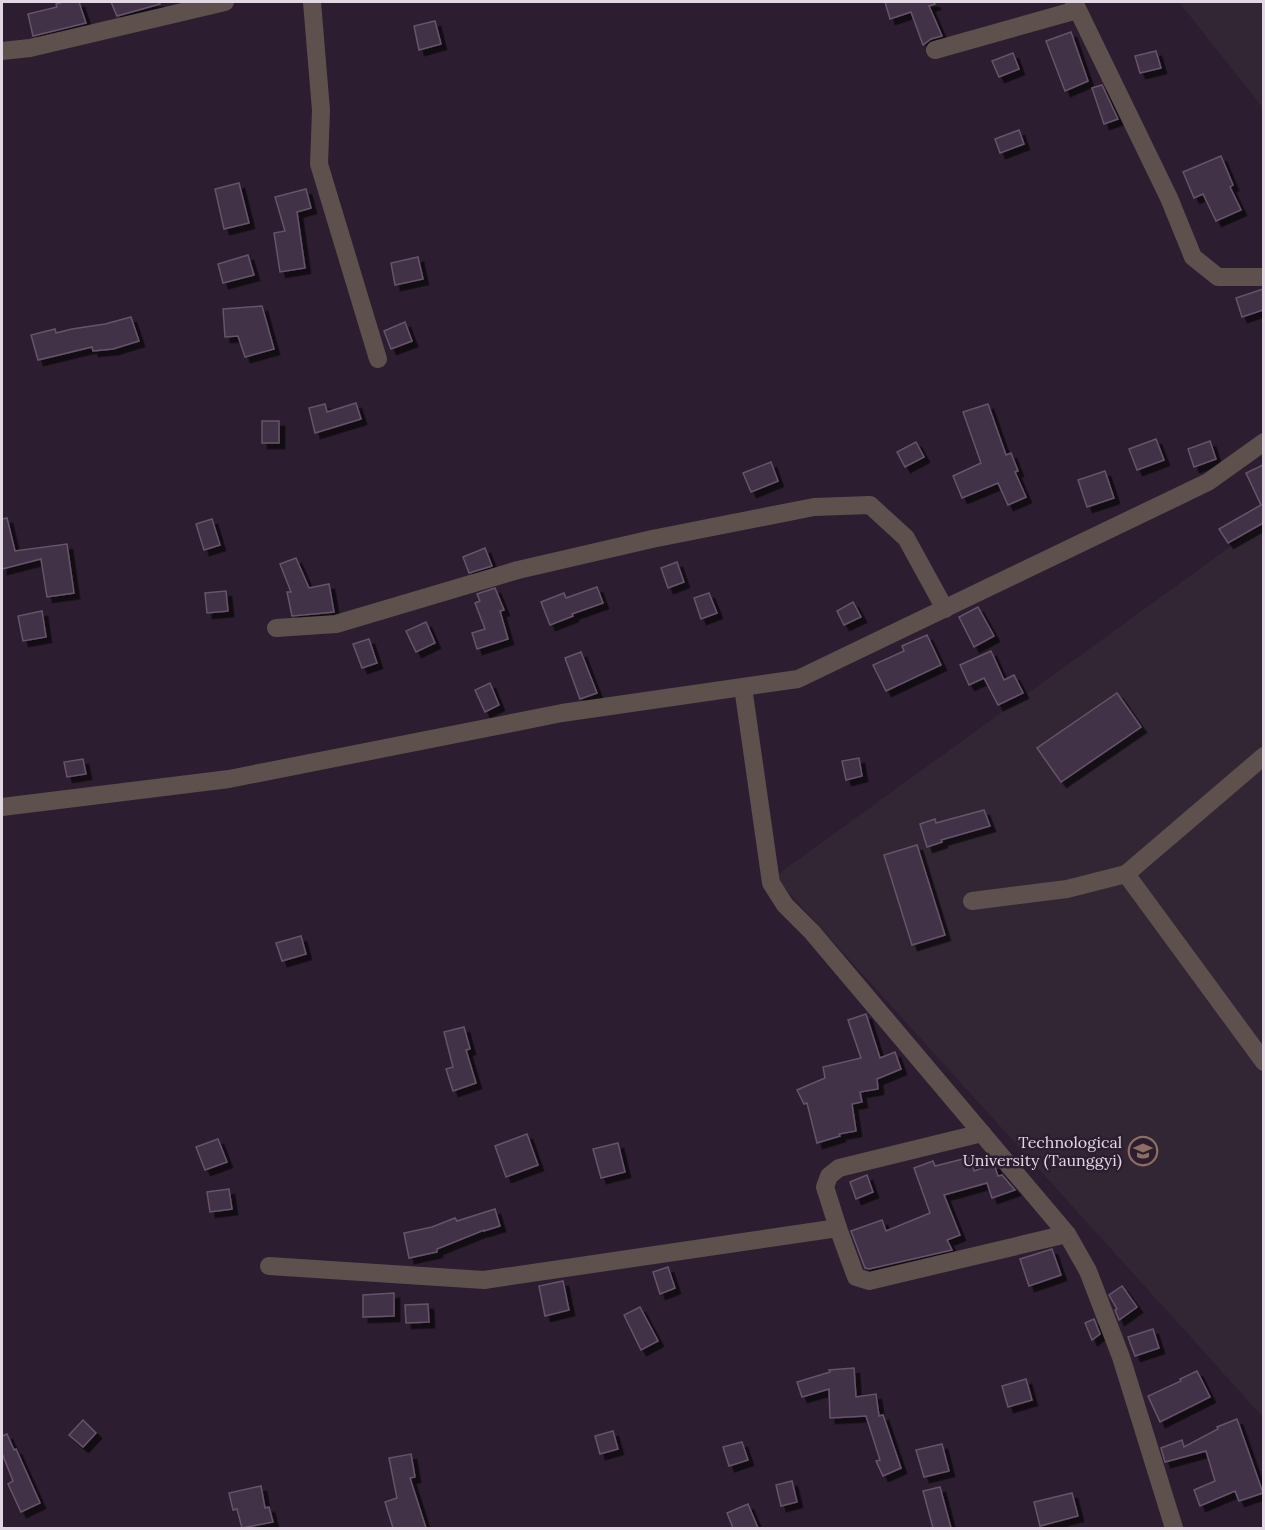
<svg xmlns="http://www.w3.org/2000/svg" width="1265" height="1530" font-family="Lora,serif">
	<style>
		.education { fill: #322635 }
		.building { fill: #433047; stroke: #66546a; stroke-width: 1.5; filter: url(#shadow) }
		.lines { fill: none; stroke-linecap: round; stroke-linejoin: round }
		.minor { stroke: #5d504d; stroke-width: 18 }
		.labels { text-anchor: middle; stroke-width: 5; stroke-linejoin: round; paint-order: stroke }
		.poi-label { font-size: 16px; fill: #e2d8e4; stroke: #2d1d30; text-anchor: end }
	</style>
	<defs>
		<filter id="shadow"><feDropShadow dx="5.5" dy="5.5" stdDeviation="0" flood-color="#0009"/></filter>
	</defs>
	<rect width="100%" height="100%" fill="#2d1d30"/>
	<g class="education">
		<polygon points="1179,2 1263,2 1263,108"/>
		<polygon points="1263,523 1263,1417 782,885 777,875"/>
	</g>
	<g class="building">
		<polygon points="64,2 79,2 86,23 33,36 28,14 57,7 56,4"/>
		<polygon points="111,2 159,2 160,4 117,16"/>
		<polygon points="885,2 934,2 935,4 929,6 942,36 931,39 923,45 911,12 890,19"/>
		<polygon points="435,21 441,44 419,50 414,26"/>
		<polygon points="1071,32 1088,81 1065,91 1046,41"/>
		<polygon points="1156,51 1161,68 1140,73 1135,56"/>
		<polygon points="1013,53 1019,69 999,77 992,61"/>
		<polygon points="1102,85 1118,119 1104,124 1092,88"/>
		<polygon points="1019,130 1024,144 1000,153 995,139"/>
		<polygon points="1221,156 1233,185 1230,187 1241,210 1216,221 1203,194 1194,198 1183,172"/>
		<polygon points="239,183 249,223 224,229 215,189"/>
		<polygon points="306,189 311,208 297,212 305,268 280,272 274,233 285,231 275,197"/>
		<polygon points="248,255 254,275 223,283 218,264"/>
		<polygon points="418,257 423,279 395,285 391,263"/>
		<polygon points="1263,289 1263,310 1242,317 1236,298"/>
		<polygon points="262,306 274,349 245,357 238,336 225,337 223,309"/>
		<polygon points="131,317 139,341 113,349 93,351 92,347 38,360 31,335 55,329 56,333 72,329 105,324"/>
		<polygon points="405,322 412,341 391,349 384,331"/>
		<polygon points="356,403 361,419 315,433 309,408 325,404 327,412"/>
		<polygon points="988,404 1006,455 1011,453 1018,471 1015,472 1026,497 1008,505 998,483 962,498 953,476 981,463 963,412"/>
		<rect x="262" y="421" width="17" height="22"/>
		<polygon points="1156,439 1164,460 1137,470 1129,449"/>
		<polygon points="1210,441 1216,459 1194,467 1188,449"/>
		<polygon points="916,442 924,457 905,467 897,452"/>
		<polygon points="771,462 778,481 751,492 743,473"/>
		<polygon points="1263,465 1263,523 1228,543 1219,529 1261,505 1246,473"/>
		<polygon points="1105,471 1114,498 1087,507 1078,480"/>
		<polygon points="7,518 15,551 67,544 74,593 47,597 41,559 2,569 2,519"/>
		<polygon points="212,519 220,545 204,550 196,524"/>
		<polygon points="485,548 492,566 469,573 463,557"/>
		<polygon points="296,558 309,588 329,584 334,612 292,616 287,592 291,592 280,564"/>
		<polygon points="677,562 684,582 668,588 661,568"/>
		<polygon points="597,587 603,603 572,614 573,616 550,625 541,602 564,593 566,598"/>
		<polygon points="495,588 504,610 500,611 508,639 477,649 472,633 485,629 475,603 480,601 477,594"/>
		<polygon points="226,591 228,611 207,613 205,593"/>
		<polygon points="709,593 717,613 701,619 694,598"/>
		<polygon points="853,602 861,617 844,625 837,611"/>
		<polygon points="978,607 994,636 974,647 959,617"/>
		<polygon points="42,611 46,637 23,641 18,616"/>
		<polygon points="426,622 435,643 416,652 406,631"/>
		<polygon points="927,635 941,665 886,691 873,665 904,651 902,646"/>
		<polygon points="369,639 377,663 362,668 353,644"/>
		<polygon points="991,651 1004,680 1014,675 1023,693 998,705 984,678 969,685 960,665"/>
		<polygon points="581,652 597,693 580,699 565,658"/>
		<polygon points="490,683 499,705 485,712 475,690"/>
		<polygon points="1117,693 1141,727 1061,782 1037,748"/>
		<polygon points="859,758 862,776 846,780 842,761"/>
		<polygon points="83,759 86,774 67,777 64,762"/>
		<polygon points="984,810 990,826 941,840 942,842 927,847 920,824 935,819 936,823"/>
		<polygon points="917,845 945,935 912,945 884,855"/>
		<polygon points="301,936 306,954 282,961 276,943"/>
		<polygon points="866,1014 880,1058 895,1052 901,1069 877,1079 878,1089 860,1092 862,1102 852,1104 856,1131 839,1134 840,1136 817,1143 807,1103 804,1104 797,1090 825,1078 823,1067 861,1058 848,1020"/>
		<polygon points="464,1027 470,1049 466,1050 476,1083 453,1091 446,1069 453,1067 444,1032"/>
		<polygon points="527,1134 538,1165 506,1177 495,1146"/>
		<polygon points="218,1139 227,1162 205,1170 196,1147"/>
		<polygon points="618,1143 625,1172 601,1178 593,1149"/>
		<polygon points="971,1157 974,1171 994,1164 998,1176 1002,1175 1015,1190 992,1198 987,1183 944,1195 960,1235 947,1240 952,1250 869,1269 865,1268 851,1231 882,1220 886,1231 930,1213 914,1168 933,1161 935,1166"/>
		<polygon points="867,1175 873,1192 856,1199 850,1182"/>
		<polygon points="229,1189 232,1209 210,1212 207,1192"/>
		<polygon points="495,1209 500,1226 484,1231 484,1230 437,1249 437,1252 409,1258 404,1233 432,1227 455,1218 457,1221"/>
		<polygon points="1052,1249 1061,1275 1029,1286 1020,1259"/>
		<polygon points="668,1267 675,1288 660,1294 653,1272"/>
		<polygon points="563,1281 569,1310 545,1316 539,1286"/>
		<polygon points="1122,1286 1137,1307 1119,1320 1115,1310 1117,1309 1109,1295"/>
		<polygon points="394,1293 394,1316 363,1317 363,1295"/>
		<polygon points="428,1304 429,1322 406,1323 405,1305"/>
		<polygon points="640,1307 658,1341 641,1350 624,1315"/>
		<polygon points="1094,1319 1100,1334 1092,1340 1085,1323"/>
		<polygon points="1153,1329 1159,1348 1135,1356 1128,1337"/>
		<polygon points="854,1368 856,1397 876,1394 879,1416 883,1415 901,1468 883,1476 876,1461 880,1460 866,1416 830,1418 829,1389 802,1397 797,1382 830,1372 829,1370"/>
		<polygon points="1197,1371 1210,1397 1160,1422 1148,1396 1181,1381 1180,1379"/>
		<polygon points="1026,1379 1032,1400 1008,1407 1002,1386"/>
		<polygon points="1237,1419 1263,1493 1239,1501 1235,1491 1200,1506 1194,1490 1215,1481 1206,1451 1165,1462 1161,1448 1182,1440 1184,1447 1218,1429 1217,1427"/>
		<polygon points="83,1420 96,1433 83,1447 69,1435"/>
		<polygon points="613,1431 618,1449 600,1454 595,1436"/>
		<polygon points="7,1434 14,1450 16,1449 40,1503 21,1512 8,1484 13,1481 2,1453 2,1436"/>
		<polygon points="742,1442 748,1460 729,1466 723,1447"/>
		<polygon points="942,1444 949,1471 924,1477 916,1450"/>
		<polygon points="411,1454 415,1477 410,1478 426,1528 393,1528 385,1502 397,1498 389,1458"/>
		<polygon points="792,1481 797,1502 781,1506 776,1485"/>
		<polygon points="261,1486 265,1508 269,1507 273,1522 242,1528 237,1509 233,1510 229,1493"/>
		<polygon points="940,1487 951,1528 933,1528 923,1491"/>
		<polygon points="1072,1493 1078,1516 1040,1526 1034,1502"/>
		<polygon points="748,1504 758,1528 733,1528 727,1513"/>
	</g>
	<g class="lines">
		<g class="minor">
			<polyline points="312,2 321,110 319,164 378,359"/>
			<polyline points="1074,2 1169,198 1193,257 1218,277 1264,277"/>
			<polyline points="935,50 1077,10"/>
			<polyline points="2,51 30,48 225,2"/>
			<polyline points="276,628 336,624 518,570 652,539 814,507 870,505 906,538 945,609"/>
			<polyline points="743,687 771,883 785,905 812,932 1067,1234 1088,1271 1121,1357 1174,1528"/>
			<polyline points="2,807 229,779 562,713 798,679 1208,482 1264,442"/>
			<polyline points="1126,874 1264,1062"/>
			<polyline points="972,901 1067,889 1126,874 1264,756"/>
			<polyline points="838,1228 856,1277 869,1281 1067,1234"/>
			<polyline points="269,1266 484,1280 838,1228 825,1187 829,1176 839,1168 982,1133"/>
		</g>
	</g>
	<defs>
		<g id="university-ring" transform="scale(1.5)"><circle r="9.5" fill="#2d1d30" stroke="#8d6e63" stroke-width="1.5"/><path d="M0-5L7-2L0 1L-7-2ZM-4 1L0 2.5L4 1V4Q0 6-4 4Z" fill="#8d6e63"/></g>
	</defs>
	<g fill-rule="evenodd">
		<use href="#university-ring" x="1143" y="1151"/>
	</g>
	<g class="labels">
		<g class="poi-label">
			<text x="1122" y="1148">Technological<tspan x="1122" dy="18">University (Taunggyi)</tspan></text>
		</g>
	</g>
	<rect width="1265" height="1530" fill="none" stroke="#e2d8e4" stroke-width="6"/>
</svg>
